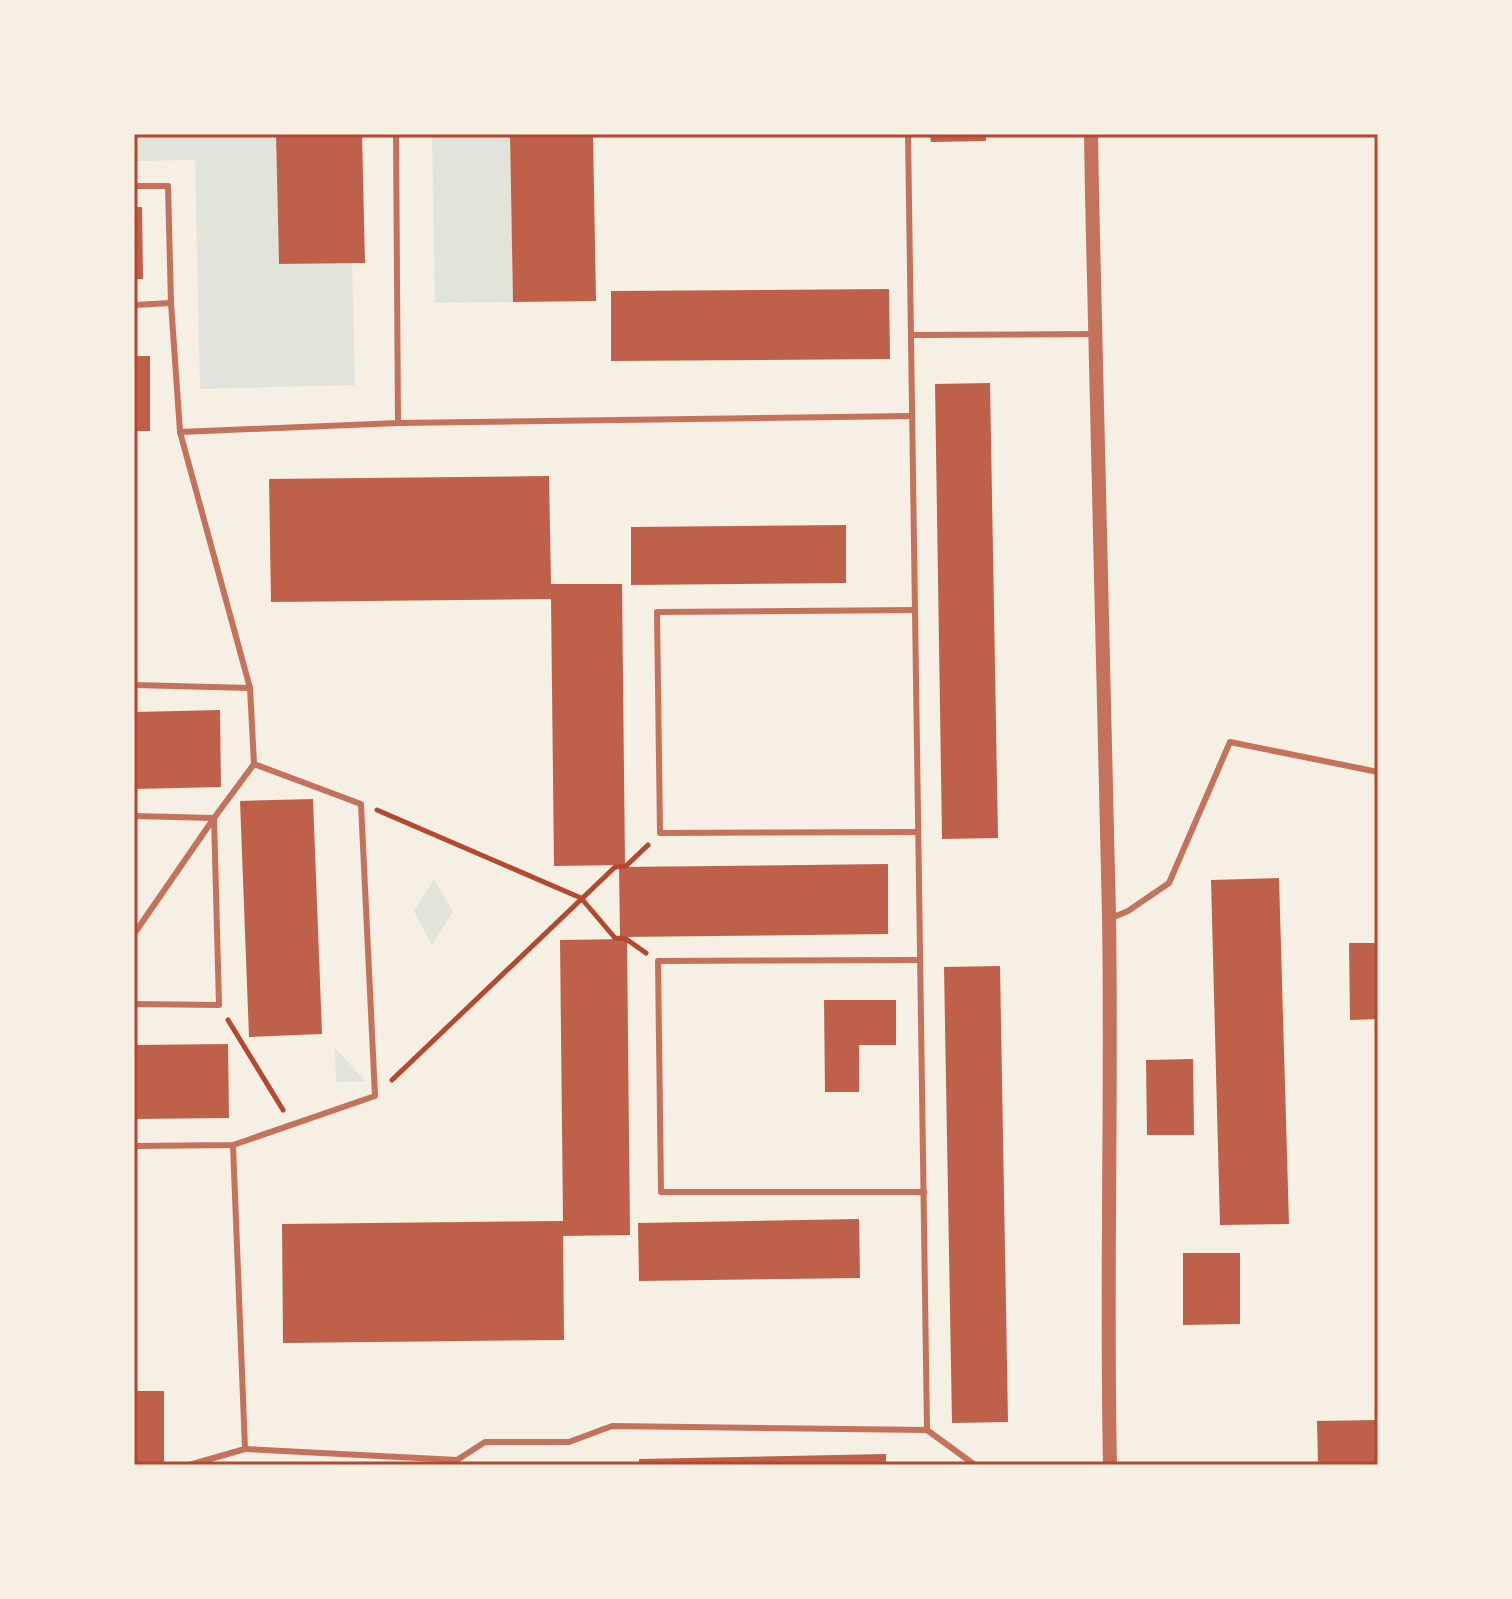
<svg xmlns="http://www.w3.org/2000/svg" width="1512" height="1599" font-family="'DM Sans',sans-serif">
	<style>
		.green { fill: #e2e4dc }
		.building { fill: #bf614a }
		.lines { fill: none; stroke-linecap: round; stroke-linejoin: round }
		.path { stroke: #b5482f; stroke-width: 5 }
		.service { stroke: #c5725c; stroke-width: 6 }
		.tertiary { stroke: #c5725c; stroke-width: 14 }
		.neatline { fill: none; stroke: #b5482f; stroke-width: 3 }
	</style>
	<rect width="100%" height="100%" fill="#f6efe4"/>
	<g class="green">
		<polygon points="134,134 276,134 279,264 352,263 355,385 200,389 195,160 134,161"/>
		<polygon points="432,134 510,134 513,302 435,303"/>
		<polygon points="434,879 453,912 432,945 414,911"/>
		<polygon points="335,1048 365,1081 336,1082"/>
	</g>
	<g class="building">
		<polygon points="276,134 362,134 365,263 279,264"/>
		<polygon points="510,134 593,134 596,301 513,302"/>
		<polygon points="930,134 986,134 986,141 931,142"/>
		<polygon points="134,207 142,207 143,279 134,279"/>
		<polygon points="889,289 890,359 611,361 611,291"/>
		<rect x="134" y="356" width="16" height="75"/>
		<polygon points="990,383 998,838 942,839 935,384"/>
		<polygon points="549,476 551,584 622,584 625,865 554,866 551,599 271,602 269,479"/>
		<polygon points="846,525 846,583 631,585 631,527"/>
		<polygon points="220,710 221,787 134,789 134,712"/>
		<polygon points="313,799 322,1034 249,1037 240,801"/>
		<polygon points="888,864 888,934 620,937 619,867"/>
		<polygon points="1279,878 1289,1224 1220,1225 1211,880"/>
		<polygon points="627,939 630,1235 563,1236 564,1340 283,1343 282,1224 563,1221 560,940"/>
		<polygon points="1349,943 1378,943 1378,1019 1350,1020"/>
		<polygon points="1000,966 1008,1422 952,1423 944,967"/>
		<polygon points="824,1000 896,1000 896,1045 859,1045 859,1092 825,1092"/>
		<polygon points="228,1044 229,1118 134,1119 134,1045"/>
		<polygon points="1193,1059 1194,1135 1147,1135 1146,1060"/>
		<polygon points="859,1219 860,1278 639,1281 638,1223"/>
		<polygon points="1183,1253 1240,1253 1240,1324 1183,1325"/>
		<rect x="134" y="1391" width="30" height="72"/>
		<polygon points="1378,1420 1378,1465 1318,1465 1317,1421"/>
		<polygon points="886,1454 886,1465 639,1465 639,1459"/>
	</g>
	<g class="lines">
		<g class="path">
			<polyline points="377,810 581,898 615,938 626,939 646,953"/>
			<polyline points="228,1020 283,1110"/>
			<polyline points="392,1080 615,867 626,866 648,845"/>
		</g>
		<g class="service">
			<polyline points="908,134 927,1430"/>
			<polyline points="134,186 168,186 171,303"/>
			<polyline points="134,305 171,303 180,432 250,688 254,764 214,818 134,934"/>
			<polyline points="911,335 1094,334"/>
			<polyline points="398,423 912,416"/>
			<polyline points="180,432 398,423 396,134"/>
			<polyline points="915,610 657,612 660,833 918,832"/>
			<polyline points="134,685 250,688"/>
			<polyline points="134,816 214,818 219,1005 134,1004"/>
			<polyline points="1109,919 1128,911 1169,883 1230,742 1378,772"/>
			<polyline points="920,960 658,961 661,1192 924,1192"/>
			<polyline points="134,1146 233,1145 375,1096 361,804 254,764"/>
			<polyline points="245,1449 457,1460 457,1465"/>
			<polyline points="457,1460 485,1442 569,1442 612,1426 927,1430 975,1465"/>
			<polyline points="189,1465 245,1449 233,1145"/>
		</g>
		<path class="tertiary" d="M1091 134C1095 395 1104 656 1109 916 1112 1099 1106 1282 1110 1465"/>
	</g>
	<rect width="1512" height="1599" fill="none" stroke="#f6efe4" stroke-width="272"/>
	<rect x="136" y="136" width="1240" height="1327" class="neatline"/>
</svg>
